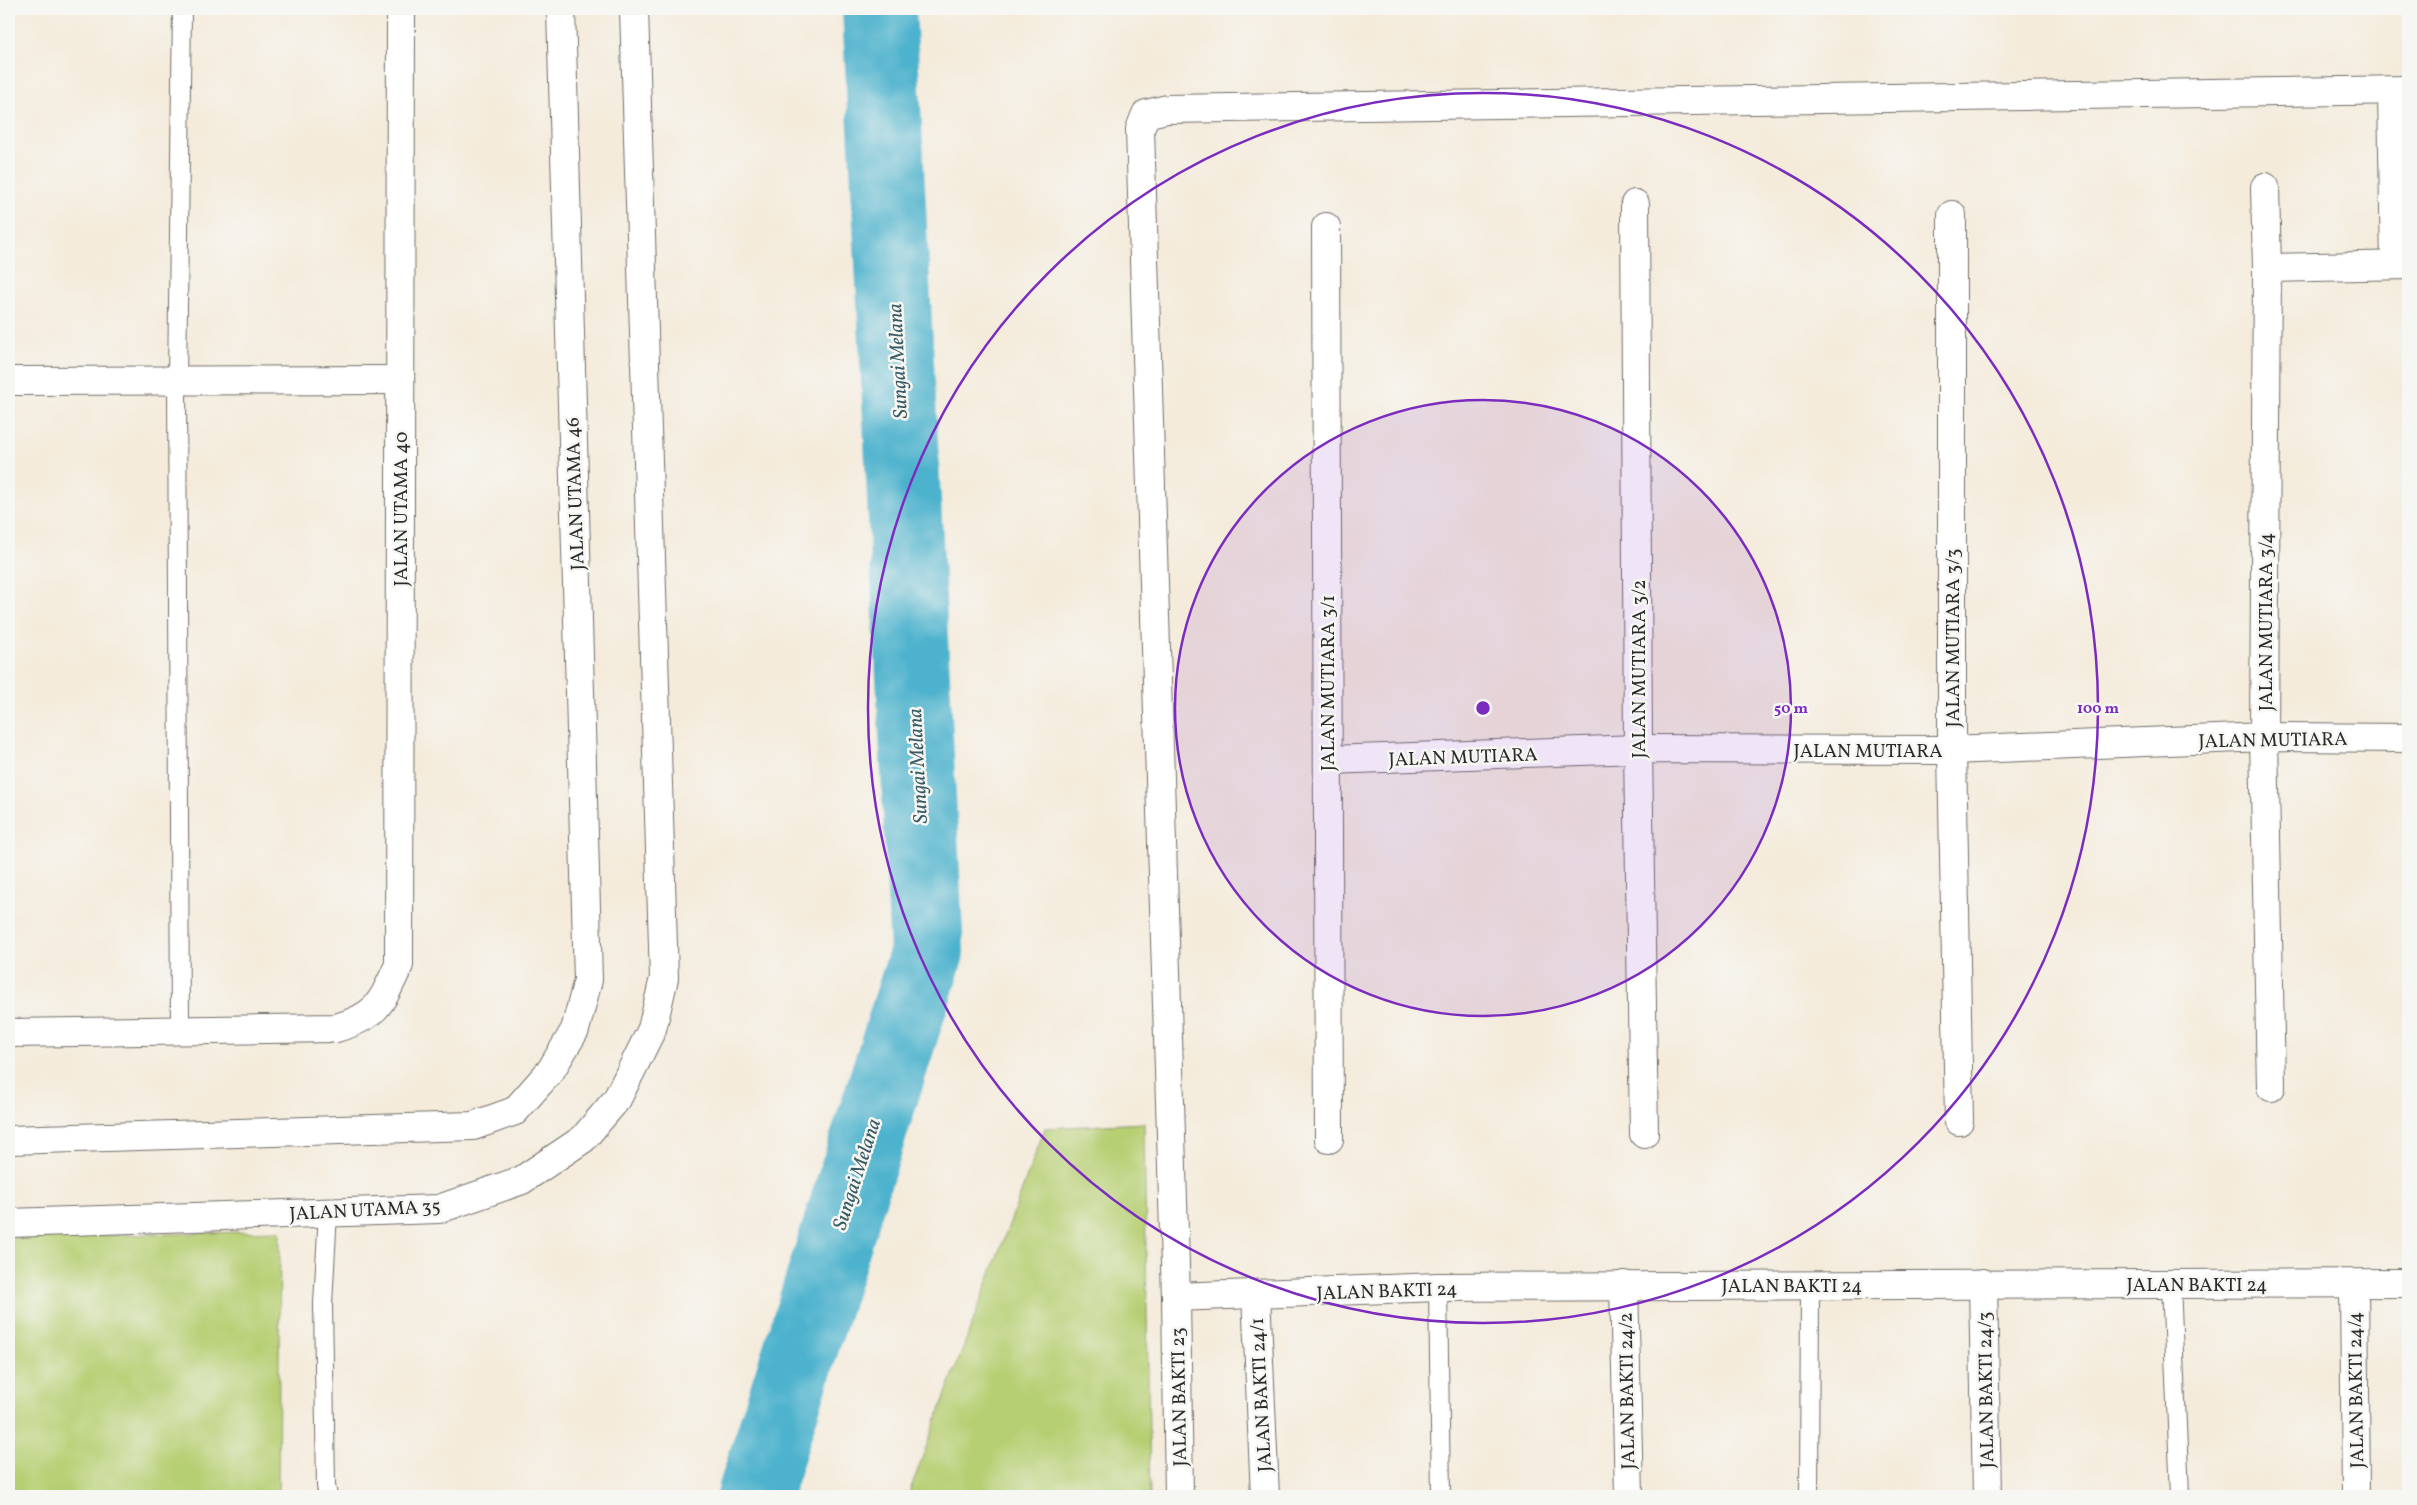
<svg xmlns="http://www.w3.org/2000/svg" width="2417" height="1505" font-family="Vollkorn,serif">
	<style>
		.green { fill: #b7cf73; stroke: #717d4f }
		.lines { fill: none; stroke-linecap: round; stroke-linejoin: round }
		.river { stroke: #4eb2cd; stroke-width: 74 }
		.service-casing { stroke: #716e69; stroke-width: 20 }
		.minor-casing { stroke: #716e69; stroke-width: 30 }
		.tertiary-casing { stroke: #716e69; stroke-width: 30 }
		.service { stroke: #fff; stroke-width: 18 }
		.minor { stroke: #fff; stroke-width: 28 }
		.tertiary { stroke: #fff; stroke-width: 28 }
		.ring { fill: none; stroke: #7b2cbf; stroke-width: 2.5 }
		.labels { text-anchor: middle; stroke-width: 5; stroke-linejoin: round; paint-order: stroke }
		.street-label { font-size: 19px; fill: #2b2b2b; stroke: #f6f6f2 }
		.water-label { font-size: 20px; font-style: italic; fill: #375a64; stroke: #f6f6f2 }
		.centre { fill: #7b2cbf; stroke: #f6f6f2; stroke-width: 2.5 }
		.ring-label { font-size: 15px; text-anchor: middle; font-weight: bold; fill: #7b2cbf; stroke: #f6f6f2; stroke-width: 5; stroke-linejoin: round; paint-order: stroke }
	</style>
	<rect width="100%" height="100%" fill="#f6f6f2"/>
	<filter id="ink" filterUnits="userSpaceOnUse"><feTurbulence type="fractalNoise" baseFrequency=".02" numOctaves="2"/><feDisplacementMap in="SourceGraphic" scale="10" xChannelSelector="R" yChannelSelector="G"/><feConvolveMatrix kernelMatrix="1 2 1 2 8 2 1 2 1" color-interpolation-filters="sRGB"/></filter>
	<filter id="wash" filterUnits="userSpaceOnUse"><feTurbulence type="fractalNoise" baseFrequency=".0096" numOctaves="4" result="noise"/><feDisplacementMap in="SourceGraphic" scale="20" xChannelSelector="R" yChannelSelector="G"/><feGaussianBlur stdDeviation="1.12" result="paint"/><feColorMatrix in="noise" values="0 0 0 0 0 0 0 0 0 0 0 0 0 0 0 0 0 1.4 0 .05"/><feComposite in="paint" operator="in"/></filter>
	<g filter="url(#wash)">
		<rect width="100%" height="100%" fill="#f4ebdb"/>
		<g class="green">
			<polygon points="1144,1123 1150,1496 908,1496 1045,1128"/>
			<polygon points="280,1231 278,1496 9,1496 9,1238"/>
		</g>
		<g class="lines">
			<polyline class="river" points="754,1496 927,952 879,9"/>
		</g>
	</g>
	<g filter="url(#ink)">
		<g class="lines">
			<g class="service-casing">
				<g id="service">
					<polyline points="180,1031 177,380 182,9"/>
					<polyline points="328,1212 323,1304 326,1486 328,1496"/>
					<polyline points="2171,1284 2180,1496"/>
					<polyline points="1438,1287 1441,1496"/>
					<polyline points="1809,1496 1810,1285"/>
				</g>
			</g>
			<g class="minor-casing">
				<g id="minor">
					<polyline points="2392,91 2395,265"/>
					<polyline points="2265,187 2267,268 2264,737 2271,1087"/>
					<polyline points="1635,204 1638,749 1644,1134"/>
					<polyline points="1952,215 1952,750 1959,1121"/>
					<polyline points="1326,227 1329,1139"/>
					<polyline points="2267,268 2408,265"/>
					<polyline points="9,381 400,380"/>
					<polyline points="1328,760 1638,749 1952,750 2264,737 2408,738"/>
					<path d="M9 1033 336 1028C378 1016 381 1003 399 965L401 9"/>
					<polyline points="1983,1283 1987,1496"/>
					<polyline points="2354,1284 2356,1496"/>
					<polyline points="1624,1285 1629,1496"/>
					<polyline points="1256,1294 1265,1496"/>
					<polyline points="1176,1297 1438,1287 2408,1283"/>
				</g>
			</g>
			<g class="tertiary-casing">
				<g id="tertiary">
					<polyline points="9,1140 473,1126 515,1111 551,1070 575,1030 588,980 561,9"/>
					<polyline points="9,1223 439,1209 522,1180 583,1139 617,1099 652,1029 664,978 634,9"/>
					<polyline points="1179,1496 1176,1297 1140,129 1146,114 1167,109 2408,90"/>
				</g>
			</g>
			<use href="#service" class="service"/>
			<use href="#minor" class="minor"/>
			<use href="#tertiary" class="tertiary"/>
		</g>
	</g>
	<circle cx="1483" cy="708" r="308" fill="#7b2cbf" fill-opacity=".12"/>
	<g class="ring">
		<circle cx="1483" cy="708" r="308"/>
		<circle cx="1483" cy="708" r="615"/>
	</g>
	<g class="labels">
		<g class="street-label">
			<text transform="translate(574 494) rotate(-92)" y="7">JALAN UTAMA 46</text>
			<text transform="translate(400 509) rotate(-90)" y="7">JALAN UTAMA 40</text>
			<text transform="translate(2265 622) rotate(-90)" y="7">JALAN MUTIARA 3/4</text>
			<text transform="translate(1952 638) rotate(-90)" y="7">JALAN MUTIARA 3/3</text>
			<text transform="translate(1638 669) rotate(-90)" y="7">JALAN MUTIARA 3/2</text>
			<text transform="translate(1327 683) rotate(-90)" y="7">JALAN MUTIARA 3/1</text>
			<text transform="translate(2273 739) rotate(-1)" y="7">JALAN MUTIARA</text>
			<text x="1868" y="757">JALAN MUTIARA</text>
			<text transform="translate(1463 756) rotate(-2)" y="7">JALAN MUTIARA</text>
			<text transform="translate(365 1209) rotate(-3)" y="7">JALAN UTAMA 35</text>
			<text x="2197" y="1291">JALAN BAKTI 24</text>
			<text x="1792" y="1292">JALAN BAKTI 24</text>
			<text transform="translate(1387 1290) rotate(-2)" y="7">JALAN BAKTI 24</text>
			<text transform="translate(1985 1390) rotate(-91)" y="7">JALAN BAKTI 24/3</text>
			<text transform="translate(2355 1390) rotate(-91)" y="7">JALAN BAKTI 24/4</text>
			<text transform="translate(1626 1391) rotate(-91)" y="7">JALAN BAKTI 24/2</text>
			<text transform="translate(1260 1395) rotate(-93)" y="7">JALAN BAKTI 24/1</text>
			<text transform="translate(1178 1397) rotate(-91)" y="7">JALAN BAKTI 23</text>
		</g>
		<g class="water-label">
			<text transform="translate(897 361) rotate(-93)" y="7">Sungai Melana</text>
			<text transform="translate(917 766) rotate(-93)" y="7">Sungai Melana</text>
			<text transform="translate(856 1174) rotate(-72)" y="7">Sungai Melana</text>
		</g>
	</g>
	<circle cx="1483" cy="708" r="8" class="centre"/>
	<g class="ring-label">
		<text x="1791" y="713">50 m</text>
		<text x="2098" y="713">100 m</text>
	</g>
	<rect width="2417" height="1505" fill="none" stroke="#f6f6f2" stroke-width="30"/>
</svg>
